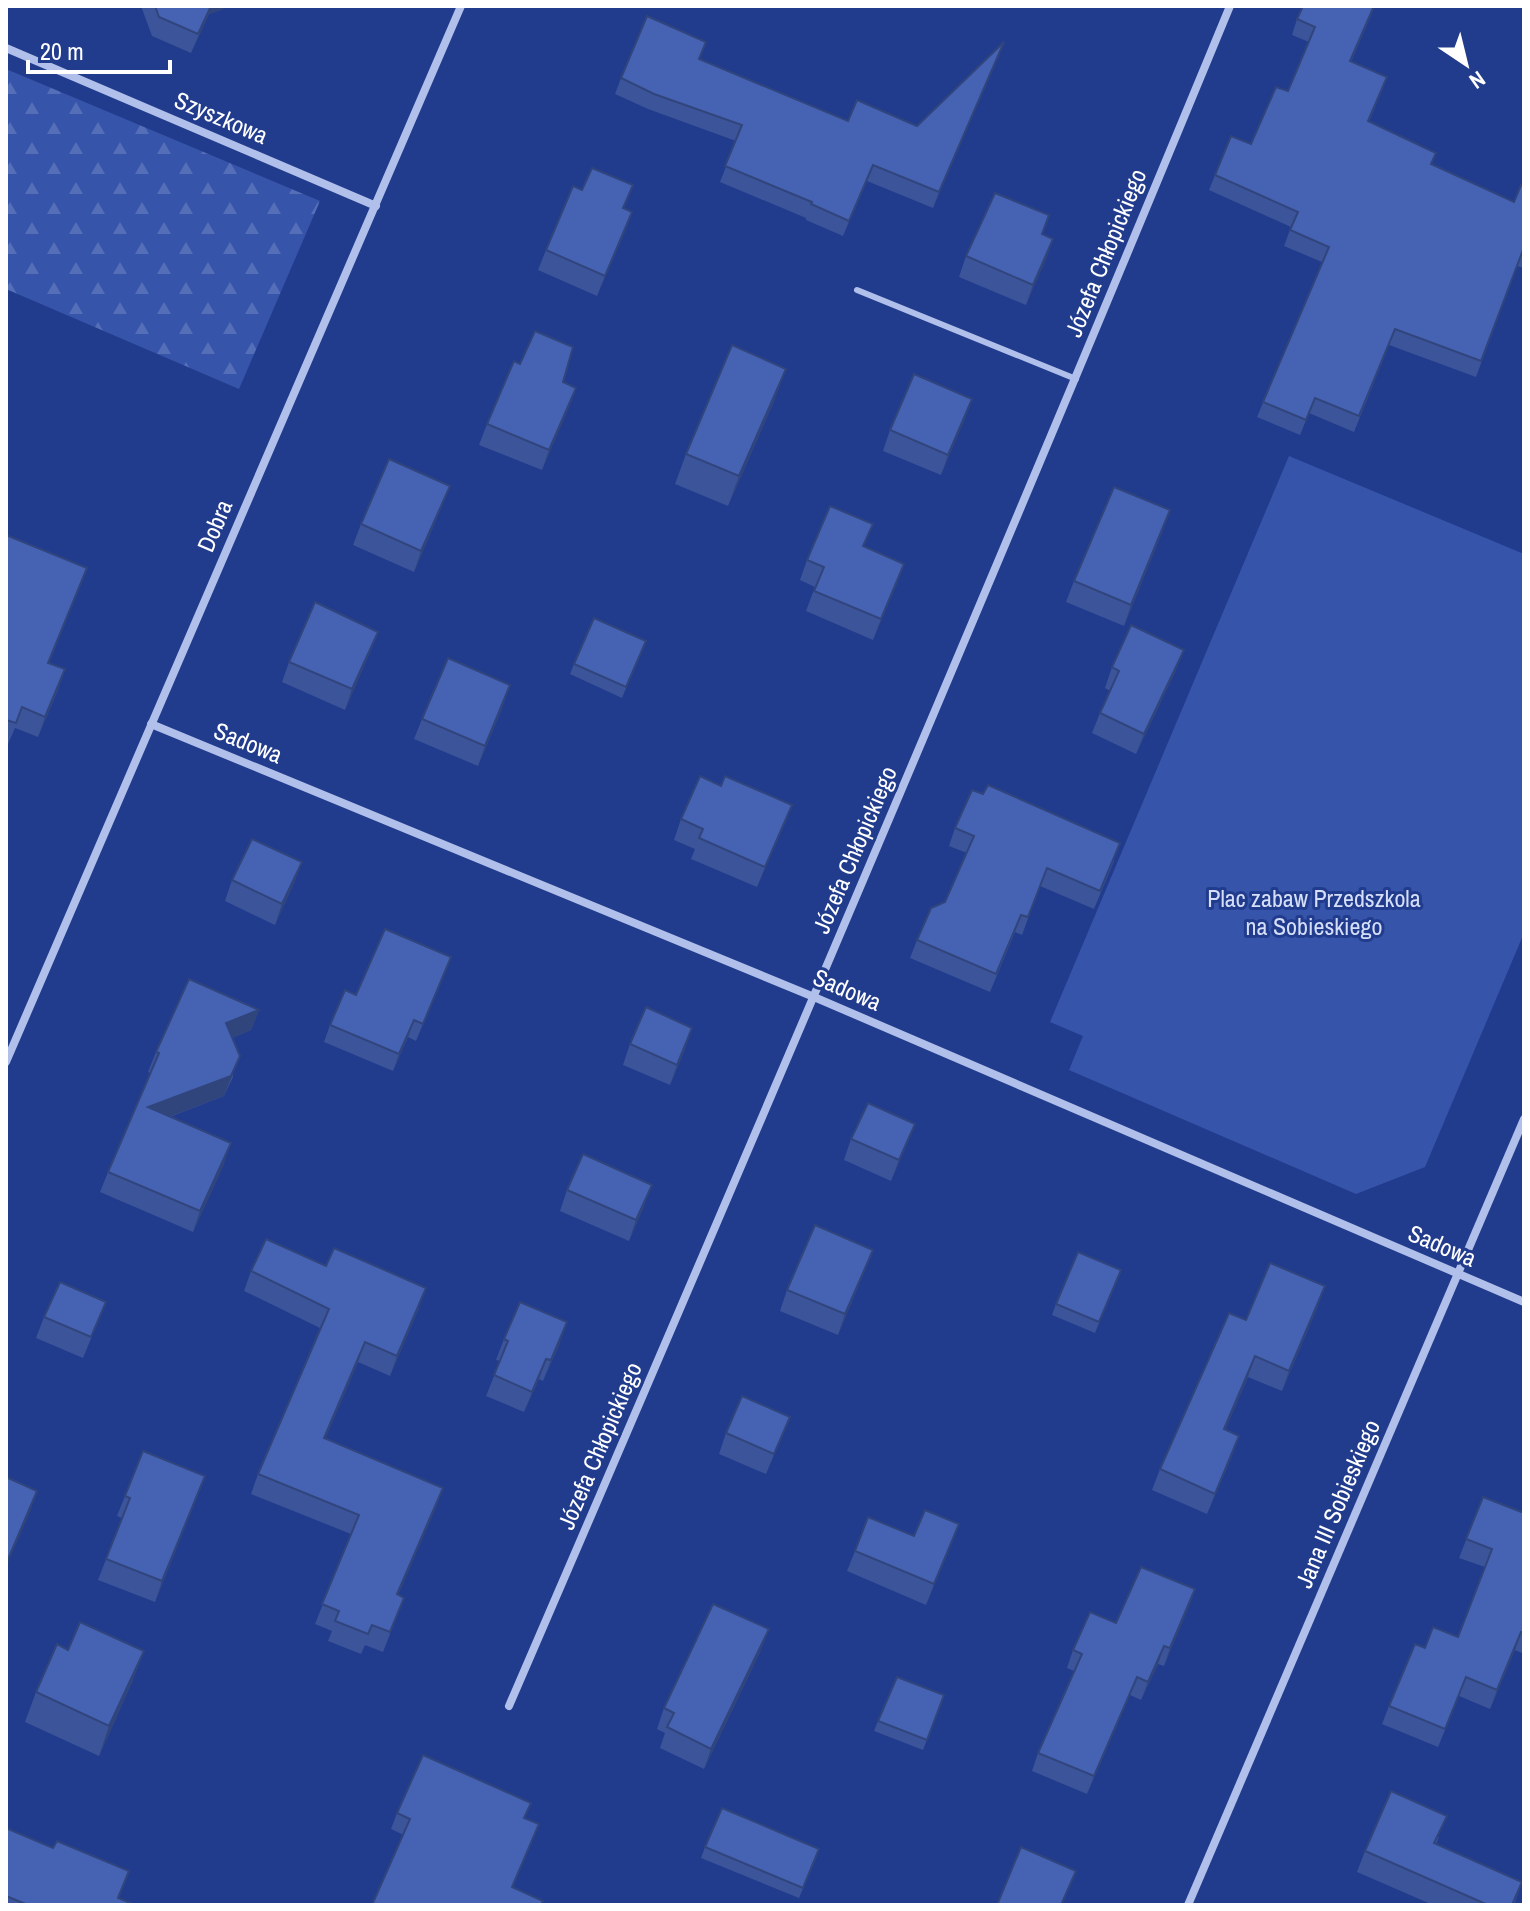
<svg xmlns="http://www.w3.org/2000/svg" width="1530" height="1911" font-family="'Archivo Narrow',sans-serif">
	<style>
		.forest { fill: url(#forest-firs) }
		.park { fill: #3654aa }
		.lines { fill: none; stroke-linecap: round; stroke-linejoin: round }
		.service { stroke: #b1c0eb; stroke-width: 6 }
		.minor { stroke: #b1c0eb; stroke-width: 8 }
		.wall { fill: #3c5499 }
		.shaded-wall { fill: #31457d }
		.building { fill: #4662b2; stroke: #31457d; stroke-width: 2 }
		.labels { text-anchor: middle; stroke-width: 6; stroke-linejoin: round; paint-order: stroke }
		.street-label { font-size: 24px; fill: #fff; stroke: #223c8d }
		.park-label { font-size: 24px; fill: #d6dff9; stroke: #223c8d }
	</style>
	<defs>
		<pattern id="forest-firs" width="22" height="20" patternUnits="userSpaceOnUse" patternTransform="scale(2)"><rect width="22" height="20" fill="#3654aa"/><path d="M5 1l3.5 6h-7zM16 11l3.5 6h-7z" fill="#546eb7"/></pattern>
	</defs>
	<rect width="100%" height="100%" fill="#223c8d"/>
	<polygon class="forest" points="6,69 320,201 239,389 6,289"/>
	<polygon class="park" points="1289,456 1524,554 1524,933 1425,1167 1356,1194 1069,1070 1083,1036 1050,1022"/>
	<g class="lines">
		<polyline class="service" points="857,290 1076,379"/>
		<g class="minor">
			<polyline points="6,48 376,206"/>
			<polyline points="151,724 814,997 1524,1302"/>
			<polyline points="6,1062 461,6"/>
			<path d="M509 1706C753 1141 995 575 1230 6"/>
			<polyline points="1188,1905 1524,1119"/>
		</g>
	</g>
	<g class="wall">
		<polygon points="141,6 224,6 223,9 209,14 191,53 152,36"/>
		<polygon points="1375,6 1351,62 1387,77 1369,122 1432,164 1514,202 1524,186 1524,268 1517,266 1476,377 1389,345 1354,432 1309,413 1300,435 1257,417 1322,262 1284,246 1291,227 1209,190 1215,175 1251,144 1288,91 1309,42 1292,35 1297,19"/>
		<polygon points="1004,42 933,208 867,181 843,236 806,220 806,218 720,182 736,141 648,109 615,94 621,78 700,59 848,121 917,126"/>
		<polygon points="624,208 632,212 597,296 538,270 546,250"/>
		<polygon points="1043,234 1053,239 1026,305 959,277 966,256"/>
		<polygon points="576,388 542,470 479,445 487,424"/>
		<polygon points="775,399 728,506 675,484 686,454"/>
		<polygon points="972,399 941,475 883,451 890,430"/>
		<polygon points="450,486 442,506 414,572 353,545 361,524"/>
		<polygon points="1163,530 1124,626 1066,602 1074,581"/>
		<polygon points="6,535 87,568 49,663 58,690 38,737 15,728 8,744 6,743"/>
		<polygon points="864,547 904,564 873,640 806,611 815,587 800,580 807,560"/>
		<polygon points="378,632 370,652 345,710 282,682 289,662"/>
		<polygon points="646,641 622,698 570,674 574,664"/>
		<polygon points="1112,667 1176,670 1136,754 1092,733 1100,713 1110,691 1105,688"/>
		<polygon points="503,706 478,766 414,739 422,719"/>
		<polygon points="721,786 792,805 784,825 757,887 691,859 695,849 674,840 681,819"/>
		<polygon points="955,828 1114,861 1094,909 1040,886 1022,935 1015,932 990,992 910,958 917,940 945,902 967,853 949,846"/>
		<polygon points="302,862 294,883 275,925 225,901 232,880"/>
		<polygon points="451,957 416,1041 408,1037 393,1071 324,1042 330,1025 356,995"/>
		<polygon points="259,1010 251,1030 232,1038 233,1077 224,1096 170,1117 224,1164 193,1232 100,1192 108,1172 150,1073 148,1072 156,1052"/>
		<polygon points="630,1044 685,1049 670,1085 623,1065"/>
		<polygon points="915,1124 891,1181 844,1160 851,1139"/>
		<polygon points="567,1190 644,1206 629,1241 560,1211"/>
		<polygon points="865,1270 838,1335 780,1311 787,1290"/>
		<polygon points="1121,1270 1095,1333 1052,1315 1056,1304"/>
		<polygon points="251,1271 419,1308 390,1376 358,1362 325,1439 443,1488 398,1595 404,1598 383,1652 365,1645 361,1654 328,1641 332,1631 315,1624 351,1534 251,1494 258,1474 320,1328 244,1291"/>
		<polygon points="106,1302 83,1358 36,1338 44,1317"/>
		<polygon points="1318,1306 1282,1391 1248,1377 1225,1430 1232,1456 1207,1514 1152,1490 1160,1469 1246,1320"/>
		<polygon points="504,1339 560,1343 543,1381 539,1379 524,1412 486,1396 500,1361 496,1360"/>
		<polygon points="726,1433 782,1437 766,1474 719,1454"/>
		<polygon points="125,1496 197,1497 155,1602 98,1580 122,1518 117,1516"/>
		<polygon points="1483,1497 1524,1513 1524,1654 1515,1650 1490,1709 1459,1696 1438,1747 1382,1724 1389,1706 1425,1648 1458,1637 1485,1567 1459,1558"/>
		<polygon points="914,1536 951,1545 926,1605 847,1571 855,1551"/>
		<polygon points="1195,1589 1164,1666 1158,1664 1141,1700 1130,1695 1087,1794 1032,1771 1038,1753 1074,1671 1067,1668 1073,1650 1116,1623"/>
		<polygon points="761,1650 704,1769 660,1748 665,1733 657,1729 664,1708"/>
		<polygon points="133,1680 99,1756 25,1722 36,1692"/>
		<polygon points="944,1695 923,1750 874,1731 878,1721"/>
		<polygon points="397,1813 525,1818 539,1824 513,1887 391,1829"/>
		<polygon points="6,1828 119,1898 135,1905 6,1905"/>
		<polygon points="1439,1837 1436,1844 1522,1882 1514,1905 1433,1905 1357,1872 1365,1851"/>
		<polygon points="705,1847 815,1860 799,1898 701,1858"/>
	</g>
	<g class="shaded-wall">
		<polygon points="211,6 224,6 223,9 209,14 191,53"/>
		<polygon points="1374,6 1375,6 1344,77 1350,61"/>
		<polygon points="1004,42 998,58 933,208 939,192"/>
		<polygon points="873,165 867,181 843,236 849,221"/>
		<polygon points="632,212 625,232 597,296 605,276"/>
		<polygon points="1053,239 1046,260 1026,305 1033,285"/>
		<polygon points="786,369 775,399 728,506 739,476"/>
		<polygon points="576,388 569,408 542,470 549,450"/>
		<polygon points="972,399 965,419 941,475 948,455"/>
		<polygon points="450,486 442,506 414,572 421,551"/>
		<polygon points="1170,510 1163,530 1124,626 1131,605"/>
		<polygon points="904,564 897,584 873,640 881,619"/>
		<polygon points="378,632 370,652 345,710 352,689"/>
		<polygon points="1184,650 1176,670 1136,754 1144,734"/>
		<polygon points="65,669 58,690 38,737 45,717"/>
		<polygon points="510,685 503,706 478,766 485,746"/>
		<polygon points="792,805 784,825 757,887 765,867"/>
		<polygon points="302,862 294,883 275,925 282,904"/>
		<polygon points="451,957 445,974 416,1041 423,1024"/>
		<polygon points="259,1010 251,1030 218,1044 226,1023"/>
		<polygon points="414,1020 408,1037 393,1071 399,1054"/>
		<polygon points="692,1028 685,1049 670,1085 677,1065"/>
		<polygon points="240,1056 224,1096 140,1128 148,1107"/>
		<polygon points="915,1124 907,1144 891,1181 899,1160"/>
		<polygon points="231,1143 224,1164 193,1232 200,1211"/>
		<polygon points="652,1185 644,1206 629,1241 636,1220"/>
		<polygon points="873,1250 865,1270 838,1335 845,1314"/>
		<polygon points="1325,1286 1318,1306 1282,1391 1289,1371"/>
		<polygon points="426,1288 419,1308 390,1376 397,1356"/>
		<polygon points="567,1322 560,1343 543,1381 551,1360"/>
		<polygon points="365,1342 358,1362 317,1458 324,1438"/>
		<polygon points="1255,1356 1248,1377 1217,1450 1224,1429"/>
		<polygon points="546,1359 539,1379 524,1412 532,1392"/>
		<polygon points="790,1417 782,1437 766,1474 774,1454"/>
		<polygon points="1239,1436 1232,1456 1207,1514 1215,1494"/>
		<polygon points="205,1476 197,1497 155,1602 162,1581"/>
		<polygon points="443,1488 436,1508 390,1614 397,1594"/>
		<polygon points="37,1491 30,1512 6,1567 6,1564"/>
		<polygon points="959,1524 951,1545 926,1605 934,1584"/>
		<polygon points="1195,1589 1189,1607 1164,1666 1170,1648"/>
		<polygon points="769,1629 761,1650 704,1769 711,1749"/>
		<polygon points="1521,1632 1515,1650 1490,1709 1497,1690"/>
		<polygon points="1164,1646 1158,1664 1141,1700 1148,1682"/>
		<polygon points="144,1651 133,1680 99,1756 109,1726"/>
		<polygon points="1137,1677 1130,1695 1087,1794 1094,1776"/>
	</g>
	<g class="building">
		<polygon points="155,6 211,6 198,34 159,17"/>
		<polygon points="1303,6 1374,6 1350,61 1387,77 1368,121 1436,153 1431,164 1514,202 1521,185 1524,186 1524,250 1523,250 1481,361 1395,329 1359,416 1315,398 1306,420 1263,402 1329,247 1290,230 1298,212 1215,175 1231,136 1251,144 1276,87 1288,91 1315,27 1297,19"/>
		<polygon points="647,16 706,42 699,59 848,121 857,100 917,126 1004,42 939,192 873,165 849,221 811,204 812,202 725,166 742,125 654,94 621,78"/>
		<polygon points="592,168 633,185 623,208 632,212 605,276 546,250 573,186 582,190"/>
		<polygon points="995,193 1049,215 1042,234 1053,239 1033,285 966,256"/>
		<polygon points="535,331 573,347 563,382 576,388 549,450 487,424 514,361 520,364"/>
		<polygon points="732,345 786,369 739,476 686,454"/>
		<polygon points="914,374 972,399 948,455 890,430"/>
		<polygon points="389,459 450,486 421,551 361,524"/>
		<polygon points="1114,487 1170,510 1131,605 1074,581"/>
		<polygon points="830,506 873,524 863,546 904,564 881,619 814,591 824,567 807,560"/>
		<polygon points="6,535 87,568 48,663 65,669 45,717 22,707 16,723 6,720"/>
		<polygon points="315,602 378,632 352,689 289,662"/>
		<polygon points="594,618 646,641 626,687 574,664"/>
		<polygon points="1131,625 1184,650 1144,734 1100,713 1119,671 1112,667"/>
		<polygon points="448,658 510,685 485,746 422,719"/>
		<polygon points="700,776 721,786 725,776 792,805 765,867 699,838 703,829 681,819"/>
		<polygon points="988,785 1120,843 1100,891 1047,868 1028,917 1021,915 996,974 917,940 931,908 945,902 974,836 955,828 972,790 983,794"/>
		<polygon points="252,839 302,862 282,904 232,880"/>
		<polygon points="385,929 451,957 423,1024 414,1020 399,1054 330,1025 345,990 356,995"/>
		<polygon points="189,979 259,1010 226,1023 240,1056 231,1076 148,1107 231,1143 200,1211 108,1172 159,1053 156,1052"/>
		<polygon points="646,1007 692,1028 677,1065 630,1044"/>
		<polygon points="868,1103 915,1124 899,1160 851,1139"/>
		<polygon points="583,1154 652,1185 636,1220 567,1190"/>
		<polygon points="815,1225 873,1250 845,1314 787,1290"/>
		<polygon points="266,1239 326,1266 334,1248 426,1288 397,1356 365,1342 324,1438 443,1488 397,1594 404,1598 390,1632 372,1625 368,1634 335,1621 339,1611 322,1604 359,1515 258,1474 329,1309 251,1271"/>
		<polygon points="1078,1252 1121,1270 1099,1322 1056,1304"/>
		<polygon points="1270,1263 1325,1286 1289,1371 1255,1356 1224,1429 1239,1436 1215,1494 1160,1469 1229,1313 1246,1320"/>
		<polygon points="60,1282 106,1302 91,1337 44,1317"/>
		<polygon points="520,1302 567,1322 551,1360 546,1359 532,1392 494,1375 508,1341 504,1339"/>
		<polygon points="742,1396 790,1417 774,1454 726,1433"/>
		<polygon points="143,1451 205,1476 162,1581 106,1559 130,1498 125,1496"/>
		<polygon points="6,1477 37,1491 6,1564"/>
		<polygon points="1483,1497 1524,1513 1524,1633 1521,1632 1497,1690 1466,1677 1445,1729 1389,1706 1415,1644 1425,1648 1433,1627 1458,1637 1492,1549 1466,1539"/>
		<polygon points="925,1510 959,1524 934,1584 855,1551 868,1517 914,1536"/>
		<polygon points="1141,1567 1195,1589 1170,1648 1164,1646 1148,1682 1137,1677 1094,1776 1038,1753 1082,1654 1073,1650 1090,1612 1116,1623"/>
		<polygon points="713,1604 769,1629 711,1749 667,1727 674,1713 664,1708"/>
		<polygon points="80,1622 144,1651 109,1726 36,1692 57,1644 68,1650"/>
		<polygon points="897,1677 944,1695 927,1740 878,1721"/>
		<polygon points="423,1755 531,1803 524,1818 539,1824 512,1887 543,1901 541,1905 372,1905 410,1819 397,1813"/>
		<polygon points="1391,1791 1447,1816 1434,1843 1522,1882 1512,1905 1488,1905 1365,1851"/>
		<polygon points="722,1808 819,1849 803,1888 705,1847"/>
		<polygon points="6,1828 53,1848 57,1841 129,1871 118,1898 135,1905 28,1905 6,1896"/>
		<polygon points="1021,1847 1076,1871 1061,1905 997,1905"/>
	</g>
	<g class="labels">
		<g class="street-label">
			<text transform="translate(221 118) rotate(23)" y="8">Szyszkowa</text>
			<text transform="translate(1106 253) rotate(-68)" y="8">Józefa Chłopickiego</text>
			<text transform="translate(215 526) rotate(-67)" y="8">Dobra</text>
			<text transform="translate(248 743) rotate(22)" y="8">Sadowa</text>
			<text transform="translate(855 850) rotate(-67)" y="8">Józefa Chłopickiego</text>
			<text transform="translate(847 990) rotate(23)" y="8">Sadowa</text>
			<text transform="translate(1442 1246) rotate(23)" y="8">Sadowa</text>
			<text transform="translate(600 1446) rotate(-67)" y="8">Józefa Chłopickiego</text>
			<text transform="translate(1338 1504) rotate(-67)" y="8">Jana III Sobieskiego</text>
		</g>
		<g class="park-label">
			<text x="1314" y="907">Plac zabaw Przedszkola<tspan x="1314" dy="28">na Sobieskiego</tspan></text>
		</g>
	</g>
	<rect width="1530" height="1911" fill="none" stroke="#ffffff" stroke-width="16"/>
	<g transform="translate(1466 64) rotate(145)" stroke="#223c8d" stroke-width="6" paint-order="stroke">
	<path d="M0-6L14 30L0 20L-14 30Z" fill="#ffffff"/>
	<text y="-12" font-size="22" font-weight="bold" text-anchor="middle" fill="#ffffff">N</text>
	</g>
	<path d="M28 60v12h142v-12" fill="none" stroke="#ffffff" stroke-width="4"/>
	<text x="40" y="60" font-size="24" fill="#ffffff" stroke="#223c8d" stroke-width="6" paint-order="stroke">20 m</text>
</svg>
